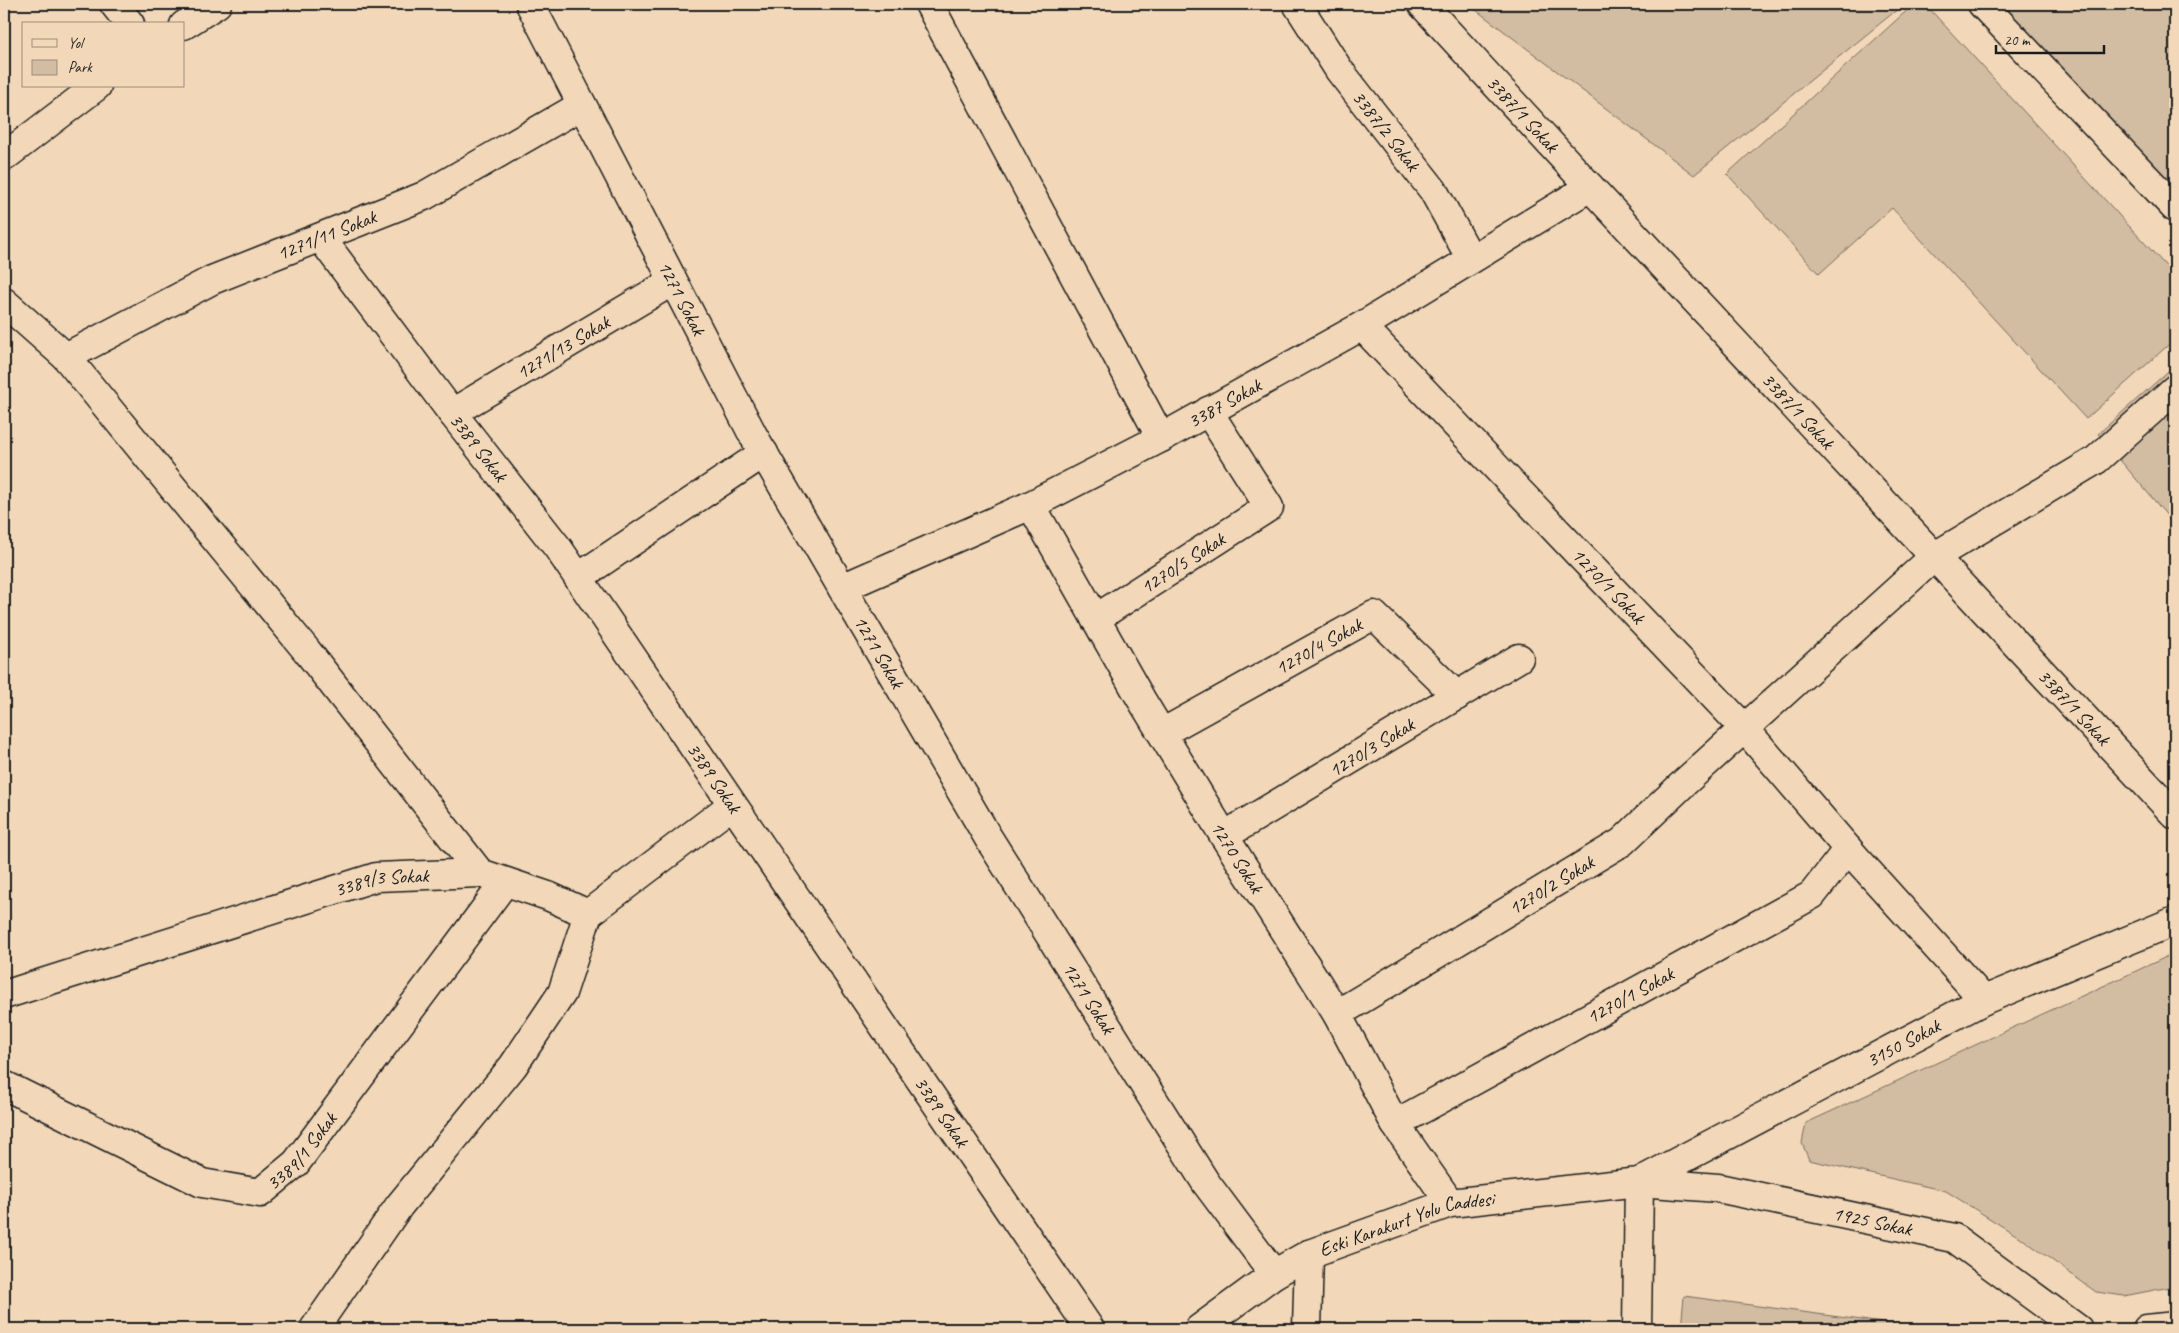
<svg xmlns="http://www.w3.org/2000/svg" width="2179" height="1333" font-family="Caveat,sans-serif">
	<style>
		.green { fill: #d2bca2; stroke: #776c5f }
		.lines { fill: none; stroke-linecap: round; stroke-linejoin: round }
		.minor-casing { stroke: #1c1c1c; stroke-width: 31 }
		.major-casing { stroke: #1c1c1c; stroke-width: 31 }
		.minor { stroke: #f2d8b9; stroke-width: 28 }
		.major { stroke: #f2d8b9; stroke-width: 28 }
		.labels { text-anchor: middle; stroke-width: 5; stroke-linejoin: round; paint-order: stroke }
		.street-label { font-size: 20px; fill: #1c1c1c; stroke: #f2d8b9 }
	</style>
	<rect width="100%" height="100%" fill="#f2d8b9"/>
	<filter id="ink" filterUnits="userSpaceOnUse"><feTurbulence type="fractalNoise" baseFrequency=".02" numOctaves="2"/><feDisplacementMap in="SourceGraphic" scale="10" xChannelSelector="R" yChannelSelector="G"/><feConvolveMatrix kernelMatrix="1 2 1 2 8 2 1 2 1" color-interpolation-filters="sRGB"/></filter>
	<g filter="url(#ink)">
		<g class="green">
			<polygon points="1468,4 1904,4 1694,175"/>
			<polygon points="1914,4 1925,4 2175,276 2175,339 2086,419 1892,208 1819,274 1727,174"/>
			<polygon points="1968,4 2175,4 2175,198"/>
			<polygon points="2175,365 2175,525 2098,434"/>
			<polygon points="2175,953 2175,1286 2124,1296 2096,1292 2024,1240 1946,1191 1809,1160 1802,1143 1806,1123"/>
			<polygon points="1684,1296 1928,1329 1681,1329"/>
		</g>
		<g class="lines">
			<g class="minor-casing">
				<g id="minor">
					<polyline points="114,4 130,24"/>
					<path id="s1" d="M530 4 753 435 842 588 989 839 1206 1183 1274 1274"/>
					<polyline points="929,4 1161,438"/>
					<path id="s2" d="M1297 4 1339 70 1433 190 1471 259"/>
					<path id="s3" d="M1422 4 1590 187 2175 815"/>
					<polyline points="1982,4 2175,208"/>
					<polyline points="184,25 217,4"/>
					<polyline points="4,157 97,86"/>
					<path id="s4" d="M321 238 452 413 558 548 1090 1329"/>
					<polyline points="4,302 66,357 307,651 480,873"/>
					<path id="s5" d="M1362 326 1745 729 1848 849 1984 1000"/>
					<path id="s6" d="M66 357 212 280 424 196 582 105"/>
					<path id="s7" d="M452 413 673 281"/>
					<path id="s8" d="M1031 505 1141 699 1224 836 1337 1014 1395 1124 1450 1203"/>
					<polyline points="579,577 764,453"/>
					<path id="s9" d="M842 588 1031 505 1161 438 1362 326 1590 187"/>
					<path id="s10" d="M1095 619 1269 507 1208 411"/>
					<path id="s11" d="M1162 733 1374 615 1457 696"/>
					<path id="s12" d="M1224 836 1519 658"/>
					<path id="s13" d="M4 995 376 877 480 873 548 896 588 914 732 805"/>
					<path id="s14" d="M1337 1014 1622 842 1685 782 1935 556 2096 460 2175 389"/>
					<path id="s15" d="M4 1085 202 1183 260 1193 296 1163 505 882"/>
					<path id="s16" d="M1395 1124 1812 895 1848 849"/>
					<polyline points="314,1329 399,1206 513,1066 562,993 588,914"/>
					<polyline points="1307,1329 1309,1254"/>
					<path id="s17" d="M1637 1329 1639 1182 1718 1188 1954 1238 2078 1329"/>
					<polyline points="2147,1329 2175,1326"/>
				</g>
			</g>
			<g class="major-casing">
				<g id="major">
					<path id="s18" d="M1199 1329 1274 1274 1309 1254 1450 1203 1639 1182 1984 1000 2175 921"/>
				</g>
			</g>
			<use href="#minor" class="minor"/>
			<use href="#major" class="major"/>
		</g>
	</g>
	<g class="labels">
		<g class="street-label">
			<text dy="7" stroke="none"><textPath href="#s3" startOffset="149">3387/1 Sokak</textPath></text>
			<text dy="7" stroke="none"><textPath href="#s2" startOffset="155">3387/2 Sokak</textPath></text>
			<text dy="7" stroke="none"><textPath href="#s6" startOffset="288">1271/11 Sokak</textPath></text>
			<text dy="7" stroke="none"><textPath href="#s1" startOffset="331">1271 Sokak</textPath></text>
			<text dy="7" stroke="none"><textPath href="#s7" startOffset="129">1271/13 Sokak</textPath></text>
			<text dy="7" stroke="none"><textPath href="#s9" startOffset="425">3387 Sokak</textPath></text>
			<text dy="7" stroke="none"><textPath href="#s3" startOffset="554">3387/1 Sokak</textPath></text>
			<text dy="7" stroke="none"><textPath href="#s4" startOffset="262">3389 Sokak</textPath></text>
			<text dy="7" stroke="none"><textPath href="#s10" startOffset="104">1270/5 Sokak</textPath></text>
			<text dy="7" stroke="none"><textPath href="#s5" startOffset="358">1270/1 Sokak</textPath></text>
			<text dy="7" stroke="none"><textPath href="#s11" startOffset="179">1270/4 Sokak</textPath></text>
			<text dy="7" stroke="none"><textPath href="#s1" startOffset="736">1271 Sokak</textPath></text>
			<text dy="7" stroke="none"><textPath href="#s3" startOffset="959">3387/1 Sokak</textPath></text>
			<text dy="7" stroke="none"><textPath href="#s12" startOffset="172">1270/3 Sokak</textPath></text>
			<text dy="7" stroke="none"><textPath href="#s4" startOffset="668">3389 Sokak</textPath></text>
			<text dy="7" stroke="none"><textPath href="#s8" startOffset="408">1270 Sokak</textPath></text>
			<text dy="7" stroke="none"><textPath href="#s13" startOffset="395">3389/3 Sokak</textPath></text>
			<text dy="7" stroke="none"><textPath href="#s14" startOffset="250">1270/2 Sokak</textPath></text>
			<text dy="7" stroke="none"><textPath href="#s16" startOffset="268">1270/1 Sokak</textPath></text>
			<text dy="7" stroke="none"><textPath href="#s1" startOffset="1141">1271 Sokak</textPath></text>
			<text dy="7" stroke="none"><textPath href="#s18" startOffset="772">3150 Sokak</textPath></text>
			<text dy="7" stroke="none"><textPath href="#s4" startOffset="1072">3389 Sokak</textPath></text>
			<text dy="7" stroke="none"><textPath href="#s15" startOffset="339">3389/1 Sokak</textPath></text>
			<text dy="7" stroke="none"><textPath href="#s17" startOffset="384">1925 Sokak</textPath></text>
			<text dy="7" stroke="none"><textPath href="#s18" startOffset="236">Eski Karakurt Yolu Caddesi</textPath></text>
		</g>
	</g>
	<rect width="2179" height="1333" fill="none" stroke="#f2d8b9" stroke-width="20"/>
	<rect x="10" y="10" width="2159" height="1313" fill="none" stroke="#1c1c1c" stroke-width="2" filter="url(#ink)"/>
	<rect x="22" y="22" width="162" height="65" fill="#f2d8b9" stroke="#9c8d7a"/>
	<rect x="32" y="39" width="25" height="8" fill="#f2d8b9" stroke="#9c8d7a"/>
	<text x="68" y="48" font-size="15" fill="#1c1c1c">Yol</text>
	<rect x="32" y="60" width="25" height="15" fill="#d2bca2" stroke="#9c8d7a"/>
	<text x="68" y="72" font-size="15" fill="#1c1c1c">Park</text>
	<path d="M1996 45v8h108v-8" fill="none" stroke="#1c1c1c" stroke-width="2.5"/>
	<text x="2004" y="45" font-size="15" fill="#1c1c1c" stroke="#f2d8b9" stroke-width="4" paint-order="stroke">20 m</text>
</svg>
